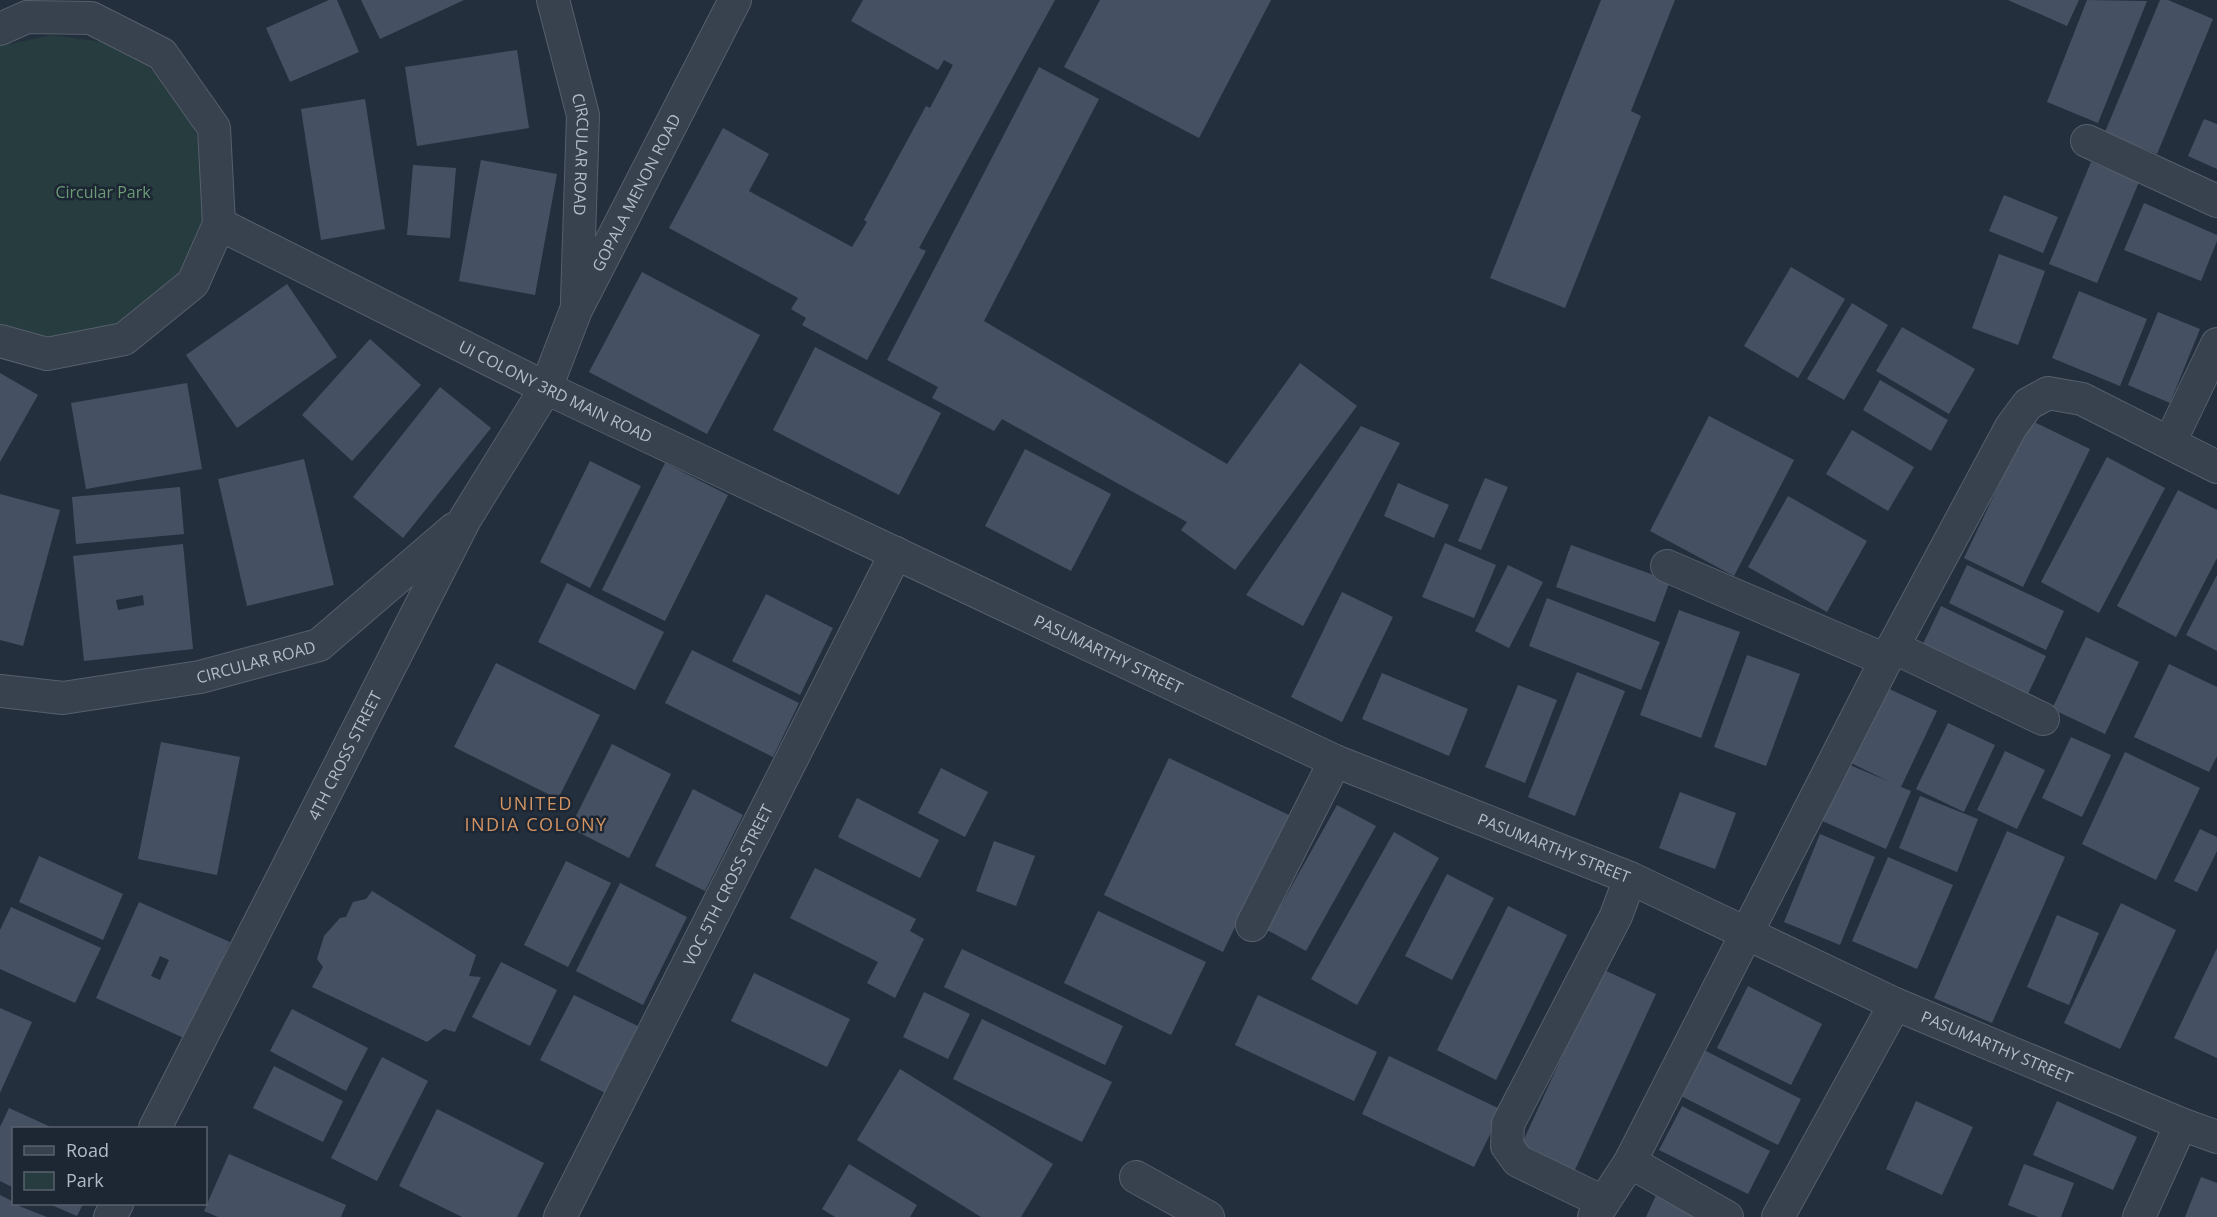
<svg xmlns="http://www.w3.org/2000/svg" width="2217" height="1217" font-family="'Open Sans',sans-serif">
	<style>
		.green { fill: #263c3f }
		.building { fill: #455162; fill-rule: evenodd }
		.lines { fill: none; stroke-linecap: round; stroke-linejoin: round }
		.street-casing { stroke: #565f6c; stroke-width: 34 }
		.street { stroke: #38414e; stroke-width: 32 }
		.labels { text-anchor: middle; stroke-width: 5; stroke-linejoin: round; paint-order: stroke }
		.street-label { font-size: 16px; fill: #b4bcc9; stroke: #1d2633 }
		.park-label { font-size: 16px; fill: #6b9a76; stroke: #1d2633 }
		.neighbourhood-label { font-size: 18px; letter-spacing: 1.5px; fill: #d59563; stroke: #1d2633 }
	</style>
	<rect width="100%" height="100%" fill="#242f3e"/>
	<polygon class="green" points="52,35 103,42 148,66 183,104 203,151 207,203 193,253 163,295 121,324 74,339 26,337 0,327 0,46"/>
	<g class="building">
		<polygon points="329,0 337,0 359,52 290,82 266,28"/>
		<polygon points="361,0 464,0 380,39"/>
		<polygon points="863,0 1055,0 919,248 926,251 867,360 802,325 806,318 791,309 798,298 669,228 723,128 769,154 749,191 852,247 867,222 864,220 926,106 930,108 953,65 944,60 938,70 851,21"/>
		<polygon points="1100,0 1271,0 1199,138 1064,67"/>
		<polygon points="1601,0 1675,0 1631,111 1641,116 1565,308 1490,278"/>
		<polygon points="2008,0 2079,0 2067,26"/>
		<polygon points="2087,0 2147,1 2098,123 2047,102"/>
		<polygon points="2160,0 2168,0 2213,19 2157,154 2105,132"/>
		<polygon points="517,50 529,128 417,146 405,67"/>
		<polygon points="1039,67 1099,99 984,321 1227,464 1300,363 1357,406 1235,570 1181,530 1187,522 1002,419 994,431 932,398 938,387 887,360"/>
		<polygon points="365,99 385,229 321,240 301,109"/>
		<polygon points="2204,119 2217,124 2217,169 2188,156"/>
		<polygon points="481,160 557,174 535,295 459,281"/>
		<polygon points="2091,162 2139,182 2097,283 2049,264"/>
		<polygon points="413,165 456,168 450,238 407,235"/>
		<polygon points="2004,195 2058,217 2043,253 1989,231"/>
		<polygon points="2144,203 2217,235 2217,241 2201,281 2124,250"/>
		<polygon points="1999,254 2045,271 2018,345 1972,328"/>
		<polygon points="1791,267 1845,299 1798,378 1744,346"/>
		<polygon points="642,272 760,335 707,434 589,372"/>
		<polygon points="287,284 337,357 237,428 186,355"/>
		<polygon points="2079,291 2147,319 2120,386 2052,358"/>
		<polygon points="1852,303 1888,325 1844,400 1807,379"/>
		<polygon points="2158,312 2200,329 2170,403 2128,385"/>
		<polygon points="1902,327 1975,369 1949,414 1876,371"/>
		<polygon points="370,339 421,385 352,461 302,415"/>
		<polygon points="815,347 941,413 899,495 773,430"/>
		<polygon points="0,373 38,395 0,462"/>
		<polygon points="1880,380 1948,420 1931,451 1863,410"/>
		<polygon points="187,383 202,469 86,489 71,403"/>
		<polygon points="440,387 491,428 403,538 353,497"/>
		<polygon points="1709,416 1794,460 1734,576 1650,531"/>
		<polygon points="2030,420 2090,449 2023,587 1964,558"/>
		<polygon points="1361,426 1400,443 1303,626 1246,595"/>
		<polygon points="1852,430 1914,467 1888,511 1826,474"/>
		<polygon points="1025,449 1111,494 1071,571 985,526"/>
		<polygon points="2107,457 2165,488 2099,613 2041,582"/>
		<polygon points="304,459 334,585 247,606 218,479"/>
		<polygon points="590,461 641,486 590,588 540,562"/>
		<polygon points="665,463 728,495 665,621 602,590"/>
		<polygon points="1485,478 1508,487 1481,550 1458,541"/>
		<polygon points="1398,483 1449,505 1434,538 1384,516"/>
		<polygon points="180,487 184,534 76,544 72,497"/>
		<polygon points="2178,490 2217,510 2217,558 2176,637 2117,606"/>
		<polygon points="0,494 60,510 23,646 0,640"/>
		<polygon points="1788,496 1867,541 1827,612 1748,567"/>
		<polygon points="1445,543 1496,565 1474,618 1422,597"/>
		<path d="M183 544 193 649 84 661 73 556ZM143 595 144 605 118 610 116 600Z"/>
		<polygon points="1571,545 1670,581 1655,622 1556,587"/>
		<polygon points="1508,565 1543,582 1509,648 1475,631"/>
		<polygon points="1967,565 2064,611 2046,650 1949,603"/>
		<polygon points="2217,575 2217,651 2186,635"/>
		<polygon points="567,583 664,632 635,690 538,642"/>
		<polygon points="1342,592 1393,617 1342,722 1291,697"/>
		<polygon points="766,594 833,628 800,695 732,661"/>
		<polygon points="1547,598 1660,642 1641,690 1529,646"/>
		<polygon points="1941,606 2046,656 2026,698 1921,648"/>
		<polygon points="1679,610 1740,632 1701,738 1640,715"/>
		<polygon points="2086,637 2139,662 2105,734 2052,709"/>
		<polygon points="692,650 799,703 773,757 665,703"/>
		<polygon points="1747,655 1800,674 1766,766 1714,747"/>
		<polygon points="496,663 600,715 558,799 454,747"/>
		<polygon points="2169,664 2217,687 2217,756 2209,772 2134,737"/>
		<polygon points="1577,672 1625,691 1575,816 1528,797"/>
		<polygon points="1382,673 1468,709 1449,756 1362,719"/>
		<polygon points="1518,685 1557,700 1525,783 1485,767"/>
		<polygon points="1887,688 1937,711 1901,787 1911,791 1886,849 1820,820 1845,763 1890,782 1851,763"/>
		<polygon points="1948,723 1995,745 1964,812 1916,789"/>
		<polygon points="2071,737 2111,755 2082,817 2042,798"/>
		<polygon points="161,742 240,757 217,875 138,859"/>
		<polygon points="612,744 671,774 629,858 570,828"/>
		<polygon points="2005,751 2045,770 2017,829 1977,810"/>
		<polygon points="2125,752 2200,788 2156,880 2082,844"/>
		<polygon points="1169,758 1289,815 1223,952 1104,895"/>
		<polygon points="941,768 988,792 965,837 918,813"/>
		<polygon points="693,789 743,815 705,891 655,866"/>
		<polygon points="1680,792 1736,813 1715,869 1659,848"/>
		<polygon points="1920,796 1978,819 1957,872 1899,848"/>
		<polygon points="857,798 939,840 920,878 838,837"/>
		<polygon points="1337,805 1376,826 1306,951 1267,930"/>
		<polygon points="2200,829 2217,837 2217,851 2197,892 2174,881"/>
		<polygon points="2007,831 2065,857 1992,1023 1934,998"/>
		<polygon points="1394,832 1439,858 1357,1005 1311,979"/>
		<polygon points="1820,834 1875,857 1840,945 1784,922"/>
		<polygon points="994,841 1035,856 1016,906 976,891"/>
		<polygon points="39,856 123,894 103,940 19,902"/>
		<polygon points="1888,857 1953,885 1917,969 1852,941"/>
		<polygon points="566,861 611,883 568,967 524,945"/>
		<polygon points="815,868 916,919 910,931 924,939 895,998 867,983 878,962 790,918"/>
		<polygon points="1447,874 1494,898 1452,980 1405,956"/>
		<polygon points="620,883 687,917 643,1005 576,971"/>
		<polygon points="372,891 476,955 469,976 481,977 455,1032 444,1029 427,1042 312,987 323,967 317,959 324,936 340,918 346,917 353,902 366,899"/>
		<path d="M139 902 230 942 186 1039 96 998ZM160 956 169 960 160 980 151 976Z"/>
		<polygon points="2121,903 2176,930 2120,1049 2064,1023"/>
		<polygon points="1508,906 1567,935 1496,1080 1437,1050"/>
		<polygon points="11,907 101,948 75,1003 0,969 0,930"/>
		<polygon points="1098,911 1206,962 1171,1035 1064,983"/>
		<polygon points="2057,915 2099,933 2069,1005 2027,987"/>
		<polygon points="2217,948 2217,1058 2174,1038"/>
		<polygon points="962,949 1123,1026 1105,1065 944,987"/>
		<polygon points="501,962 557,990 530,1046 472,1017"/>
		<polygon points="1602,969 1656,994 1574,1172 1520,1148"/>
		<polygon points="754,973 850,1019 827,1067 731,1021"/>
		<polygon points="1748,986 1822,1024 1791,1085 1717,1048"/>
		<polygon points="924,992 970,1014 948,1059 903,1037"/>
		<polygon points="574,995 644,1029 611,1096 540,1060"/>
		<polygon points="1258,995 1377,1052 1354,1101 1235,1045"/>
		<polygon points="0,1008 32,1022 0,1093"/>
		<polygon points="292,1009 368,1048 346,1091 270,1051"/>
		<polygon points="982,1019 1112,1082 1082,1142 953,1079"/>
		<polygon points="1702,1049 1801,1099 1778,1145 1679,1095"/>
		<polygon points="1389,1056 1502,1110 1474,1167 1362,1114"/>
		<polygon points="382,1057 428,1081 377,1181 331,1158"/>
		<polygon points="274,1066 343,1101 323,1142 253,1108"/>
		<polygon points="900,1069 1053,1164 1021,1217 981,1217 857,1140"/>
		<polygon points="1916,1101 1973,1127 1942,1195 1886,1169"/>
		<polygon points="2057,1101 2137,1137 2113,1190 2033,1155"/>
		<polygon points="1682,1106 1770,1151 1748,1194 1659,1150"/>
		<polygon points="9,1108 53,1128 14,1128 14,1188 0,1181 0,1127"/>
		<polygon points="437,1109 544,1163 517,1217 462,1217 399,1186"/>
		<polygon points="229,1154 346,1205 341,1217 218,1217 204,1211"/>
		<polygon points="849,1164 917,1205 910,1217 835,1217 822,1209"/>
		<polygon points="2024,1164 2074,1183 2061,1217 2038,1217 2008,1205"/>
		<polygon points="2201,1177 2217,1183 2217,1217 2185,1217"/>
		<polygon points="1657,1193 1698,1217 1646,1217"/>
		<polygon points="0,1195 14,1202 14,1204 47,1217 0,1217"/>
		<polygon points="49,1204 83,1204 77,1216"/>
	</g>
	<g class="lines">
		<g class="street-casing">
			<g id="street">
				<path id="s1" d="M553 0 583 115 577 300"/>
				<polyline points="0,29 27,17 91,18 162,54 214,128 219,224 193,283 124,339 47,354 0,341"/>
				<polyline points="2087,141 2217,201"/>
				<path id="s2" d="M219 224 546 388 1335 761 1630 878 1895 1004 2181 1124 2217 1137"/>
				<polyline points="2170,442 2217,344"/>
				<polyline points="1667,566 1886,660"/>
				<polyline points="1893,647 2043,719"/>
				<path id="s3" d="M0 691 63 698 200 677 319 645 454 529"/>
				<polyline points="1252,925 1335,761"/>
				<path id="s4" d="M155 1128 465 519 546 388 576 310 735 0"/>
				<polyline points="1630,1162 1727,1217"/>
				<polyline points="1136,1177 1208,1217"/>
				<polyline points="1603,1200 1595,1198 1518,1161 1507,1146 1508,1124 1616,916 1630,878"/>
				<polyline points="110,1217 117,1204"/>
				<path id="s5" d="M560 1217 896 553"/>
				<polyline points="1594,1217 1630,1162 1886,660 2011,427 2028,404 2048,393 2082,399 2217,467"/>
				<polyline points="1778,1217 1895,1004"/>
				<polyline points="2139,1217 2181,1124"/>
			</g>
		</g>
		<use href="#street" class="street"/>
	</g>
	<g class="labels">
		<g class="street-label">
			<text dy="6" stroke="none"><textPath href="#s1" startOffset="158">CIRCULAR ROAD</textPath></text>
			<text dy="6" stroke="none"><textPath href="#s4" startOffset="1053">GOPALA MENON ROAD</textPath></text>
			<text dy="6" stroke="none"><textPath href="#s2" startOffset="376">UI COLONY 3RD MAIN ROAD</textPath></text>
			<text dy="6" stroke="none"><textPath href="#s2" startOffset="988">PASUMARTHY STREET</textPath></text>
			<text dy="6" stroke="none"><textPath href="#s3" startOffset="260">CIRCULAR ROAD</textPath></text>
			<text dy="6" stroke="none"><textPath href="#s4" startOffset="418">4TH CROSS STREET</textPath></text>
			<text dy="6" stroke="none"><textPath href="#s2" startOffset="1474">PASUMARTHY STREET</textPath></text>
			<text dy="6" stroke="none"><textPath href="#s5" startOffset="372">VOC 5TH CROSS STREET</textPath></text>
			<text dy="6" stroke="none"><textPath href="#s2" startOffset="1960">PASUMARTHY STREET</textPath></text>
		</g>
		<g class="park-label">
			<text x="103" y="198">Circular Park</text>
		</g>
		<g class="neighbourhood-label">
			<text x="536" y="810">UNITED<tspan x="536" dy="21">INDIA COLONY</tspan></text>
		</g>
	</g>
	<rect x="12" y="1127" width="195" height="78" fill="#1d2633" stroke="#59626f" stroke-width="1.5"/>
	<rect x="24" y="1146" width="30" height="9" fill="#38414e" stroke="#59626f" stroke-width="1.5"/>
	<text x="66" y="1157" font-size="18" fill="#b4bcc9">Road</text>
	<rect x="24" y="1172" width="30" height="18" fill="#263c3f" stroke="#59626f" stroke-width="1.5"/>
	<text x="66" y="1187" font-size="18" fill="#b4bcc9">Park</text>
</svg>
